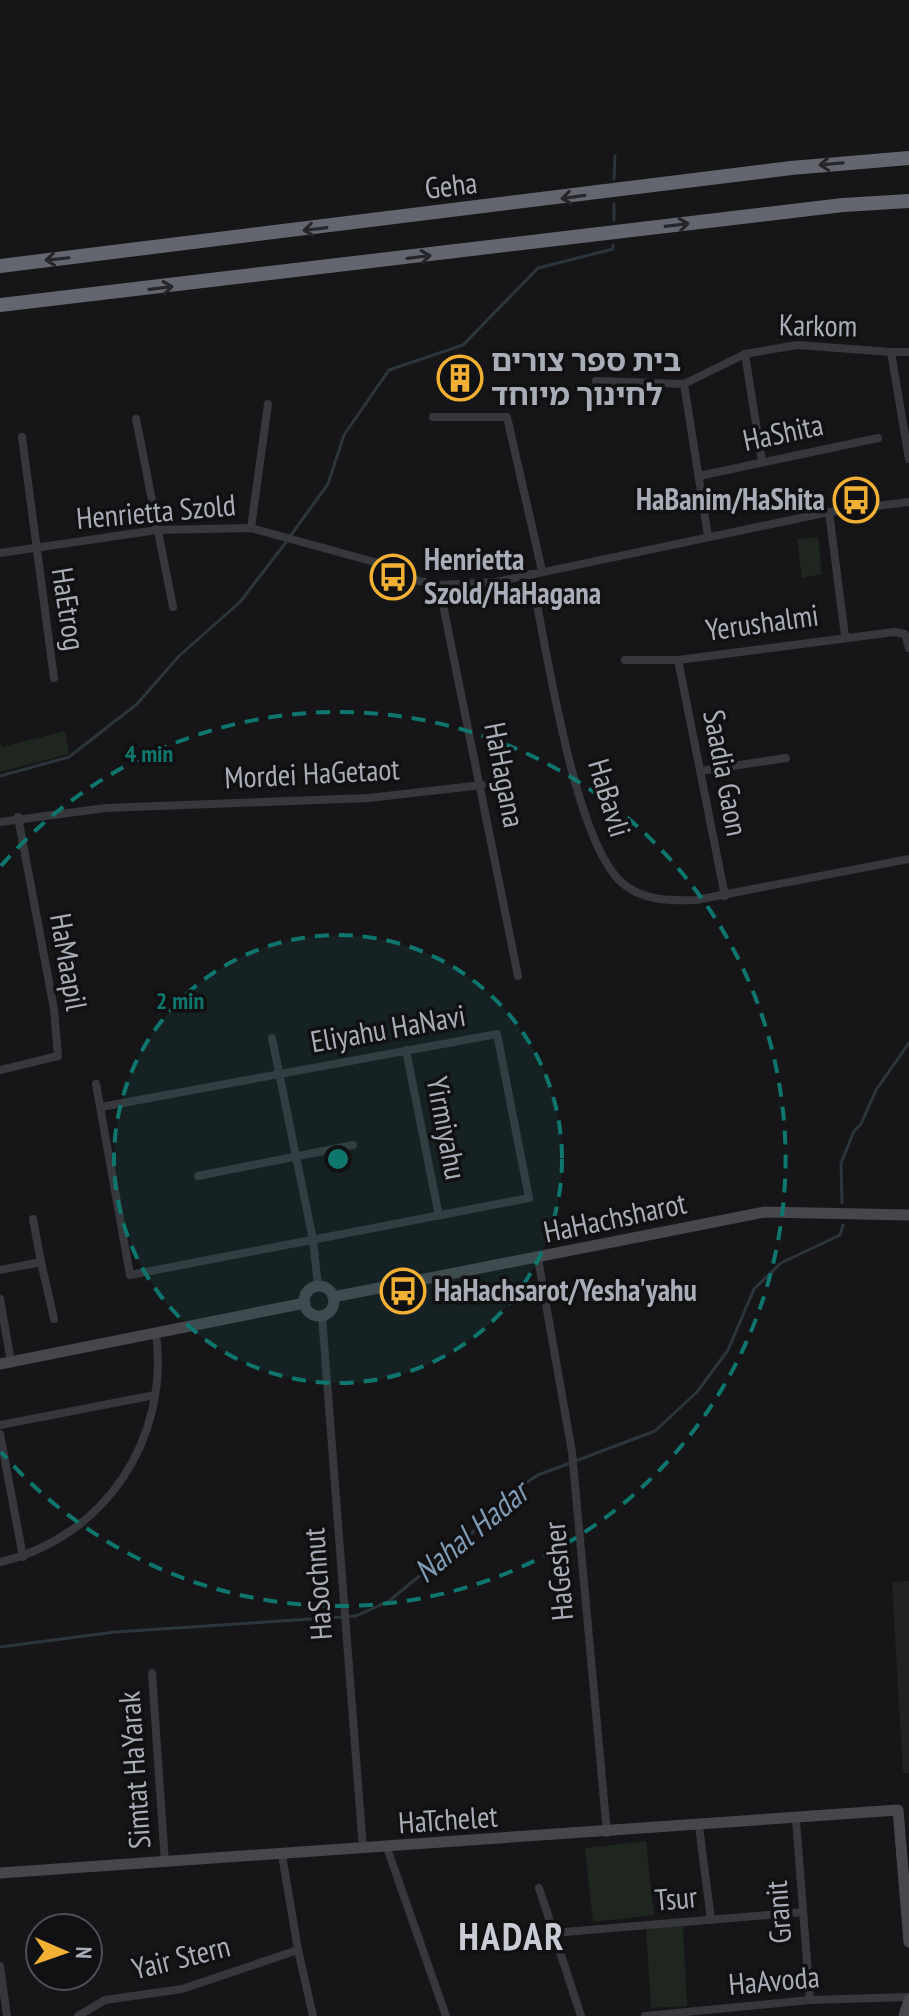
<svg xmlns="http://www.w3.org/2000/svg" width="909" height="2016" font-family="'PT Sans Narrow','Noto Sans Hebrew',sans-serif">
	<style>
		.built { fill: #222225 }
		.green { fill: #1e261f }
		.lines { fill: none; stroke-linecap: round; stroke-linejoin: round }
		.stream { stroke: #2c353c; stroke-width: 3 }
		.street { stroke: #37383d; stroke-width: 8 }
		.secondary { stroke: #45474d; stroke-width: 11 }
		.highway { stroke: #63666e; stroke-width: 14 }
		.oneway { stroke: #26262a }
		.ring { fill: none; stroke: #0f766e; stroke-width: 4; stroke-dasharray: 14 10 }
		.labels { text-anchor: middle; stroke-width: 7; stroke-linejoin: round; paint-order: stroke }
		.street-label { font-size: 30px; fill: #a8adb8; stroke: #111113 }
		.poi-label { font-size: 30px; font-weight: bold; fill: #a8adb8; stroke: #111113; text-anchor: start }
		.water-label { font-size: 32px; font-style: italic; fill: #7f9bb3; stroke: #111113 }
		.district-label { font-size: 38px; font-weight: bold; letter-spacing: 2px; fill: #c9ccd4; stroke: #111113 }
		.centre { fill: #0f766e; stroke: #111113; stroke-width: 4 }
		.ring-label { font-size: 24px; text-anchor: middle; font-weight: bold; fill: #0f766e; stroke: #111113; stroke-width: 7; stroke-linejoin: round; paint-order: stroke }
	</style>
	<rect width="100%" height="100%" fill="#161618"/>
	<polygon class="built" points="909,1581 909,1773 903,1773 892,1582"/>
	<g class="green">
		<polygon points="818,537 822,574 802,578 797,539"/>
		<polygon points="65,731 69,754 0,772 0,740 2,747"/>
		<polygon points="646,1841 654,1915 593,1922 585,1848"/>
		<polygon points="683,1926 687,2006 651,2008 646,1928"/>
	</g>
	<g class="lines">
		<g class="stream">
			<polyline points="614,179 615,156"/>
			<polyline points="614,220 614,204"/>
			<polyline points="291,535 328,484 344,435 389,370 463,345 538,268 613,249 613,245"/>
			<polyline points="0,776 69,757 137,704 179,656 240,602 287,541"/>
			<polyline points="842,1203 841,1163 854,1131 861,1124 876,1090 909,1043"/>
			<polyline points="0,1647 115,1632 356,1616 389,1601 473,1532 509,1494 538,1475 655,1431 697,1392 728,1350 754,1289 781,1263 840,1235 843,1225"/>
		</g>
		<g class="street">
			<polyline points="891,352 909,352"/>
			<polyline points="745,354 797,345 891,352 909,459"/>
			<polyline points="596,381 684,384 745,354 762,462"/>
			<polyline points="684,384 708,536"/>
			<polyline points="433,417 507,417 542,571"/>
			<polyline points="136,419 173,607"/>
			<polyline points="22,437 54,678"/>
			<polyline points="699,476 878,438"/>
			<polyline points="829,512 845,636"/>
			<polyline points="251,528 268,404"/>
			<polyline points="0,553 157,530 251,528 378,563 419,581 439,585 496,582 829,512 909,502"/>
			<path d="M531 574C546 644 573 837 621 882 642 901 670 901 696 900L909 859"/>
			<polyline points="439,585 518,976"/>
			<polyline points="625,660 678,660 894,632 905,634 909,648"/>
			<polyline points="678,660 725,896"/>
			<polyline points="700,771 786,758"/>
			<polyline points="0,822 106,808 369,798 482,785"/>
			<polyline points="272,1038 313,1240 318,1286"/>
			<polyline points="406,1050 439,1216"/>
			<polyline points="0,1070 58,1056 54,1009 18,817"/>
			<polyline points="96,1084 130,1275 529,1198 497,1034 101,1107"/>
			<polyline points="198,1176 353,1145"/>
			<polyline points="33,1219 41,1262"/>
			<polyline points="538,1259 572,1452 607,1833"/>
			<polyline points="0,1270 41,1262 54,1319"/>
			<polyline points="0,1299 11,1362"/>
			<polyline points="322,1316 363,1849"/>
			<polyline points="0,1425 155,1395"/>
			<polyline points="0,1434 23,1557"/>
			<path d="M0 1562C104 1538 170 1440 156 1333"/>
			<polyline points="152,1673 165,1863"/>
			<polyline points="796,1820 810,2000"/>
			<polyline points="699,1826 711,1920"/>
			<polyline points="387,1848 446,2016"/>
			<polyline points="282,1855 298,1950 313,2016"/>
			<polyline points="539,1888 581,2016"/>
			<polyline points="553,1933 803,1912"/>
			<polyline points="0,1966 7,2016"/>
			<polyline points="78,2016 105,2000 182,1989 298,1950"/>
			<polyline points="645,2016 810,2000 909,1997"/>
		</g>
		<g class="secondary">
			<circle cx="319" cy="1301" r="15"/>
			<polyline points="333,1297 765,1212 909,1215"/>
			<polyline points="0,1364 305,1303"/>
			<polyline points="0,1873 898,1810 909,1942"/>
			<polyline points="904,2016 909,2000"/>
		</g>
		<g class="highway">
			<polyline points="0,266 791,168 909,158"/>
			<polyline points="0,305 843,205 909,201"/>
		</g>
	</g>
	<defs><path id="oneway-shaft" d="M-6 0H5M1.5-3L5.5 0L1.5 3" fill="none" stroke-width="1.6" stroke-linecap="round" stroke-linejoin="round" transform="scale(2)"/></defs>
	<g class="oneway">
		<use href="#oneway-shaft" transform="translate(831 164) rotate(175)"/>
		<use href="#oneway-shaft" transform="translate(573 197) rotate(172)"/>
		<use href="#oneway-shaft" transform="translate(677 225) rotate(-7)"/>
		<use href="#oneway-shaft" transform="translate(315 229) rotate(173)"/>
		<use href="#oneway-shaft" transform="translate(419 257) rotate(-7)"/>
		<use href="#oneway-shaft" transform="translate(57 259) rotate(174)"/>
		<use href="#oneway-shaft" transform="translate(161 288) rotate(-7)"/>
	</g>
	<circle cx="338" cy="1159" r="224" fill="#0f766e" fill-opacity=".12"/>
	<g class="ring">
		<circle cx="338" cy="1159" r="224"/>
		<path d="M1 866A447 447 0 1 1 1 1452"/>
	</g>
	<defs>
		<g id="building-ring" transform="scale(2.3)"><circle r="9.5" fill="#111113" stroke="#f2b134" stroke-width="1.5"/><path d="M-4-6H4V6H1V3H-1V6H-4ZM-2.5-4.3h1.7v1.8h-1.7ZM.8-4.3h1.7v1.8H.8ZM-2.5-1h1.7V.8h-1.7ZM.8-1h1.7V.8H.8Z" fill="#f2b134"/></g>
		<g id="bus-ring" transform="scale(2.3)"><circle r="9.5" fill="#111113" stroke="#f2b134" stroke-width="1.5"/><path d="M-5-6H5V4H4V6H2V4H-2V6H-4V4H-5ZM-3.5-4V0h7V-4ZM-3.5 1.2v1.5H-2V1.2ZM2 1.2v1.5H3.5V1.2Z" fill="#f2b134"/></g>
	</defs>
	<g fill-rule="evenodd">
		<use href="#building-ring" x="460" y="378"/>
		<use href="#bus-ring" x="856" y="500"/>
		<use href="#bus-ring" x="393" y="577"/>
		<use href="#bus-ring" x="403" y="1291"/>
	</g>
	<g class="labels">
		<g class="street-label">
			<text transform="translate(451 186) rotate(-7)" y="10">Geha</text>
			<text transform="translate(818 326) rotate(1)" y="10">Karkom</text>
			<text transform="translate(783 433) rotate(-12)" y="10">HaShita</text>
			<text transform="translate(156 512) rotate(-5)" y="10">Henrietta Szold</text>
			<text transform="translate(68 609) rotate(81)" y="10">HaEtrog</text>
			<text transform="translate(762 623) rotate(-8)" y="10">Yerushalmi</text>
			<text transform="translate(725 773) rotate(79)" y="10">Saadia Gaon</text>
			<text transform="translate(312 774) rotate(-3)" y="10">Mordei HaGetaot</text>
			<text transform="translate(504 775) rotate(79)" y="10">HaHagana</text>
			<text transform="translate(609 798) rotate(73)" y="10">HaBavli</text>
			<text transform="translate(68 962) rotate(80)" y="10">HaMaapil</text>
			<text transform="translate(388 1029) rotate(-10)" y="10">Eliyahu HaNavi</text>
			<text transform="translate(446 1128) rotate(79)" y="10">Yirmiyahu</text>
			<text transform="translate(615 1218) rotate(-12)" y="10">HaHachsharot</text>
			<text transform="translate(559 1571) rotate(-95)" y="10">HaGesher</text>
			<text transform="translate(318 1584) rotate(-94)" y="10">HaSochnut</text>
			<text transform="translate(135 1770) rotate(-94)" y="10">Simtat HaYarak</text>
			<text transform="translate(448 1820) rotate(-4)" y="10">HaTchelet</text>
			<text transform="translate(676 1899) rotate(-5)" y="10">Tsur</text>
			<text transform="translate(779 1912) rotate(-94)" y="10">Granit</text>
			<text transform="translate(181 1958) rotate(-14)" y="10">Yair Stern</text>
			<text transform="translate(774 1981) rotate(-5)" y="10">HaAvoda</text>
		</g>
		<g class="poi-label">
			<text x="491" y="371">בית ספר צורים<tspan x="491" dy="34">לחינוך מיוחד</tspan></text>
			<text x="825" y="510" text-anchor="end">HaBanim/HaShita</text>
			<text x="424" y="570">Henrietta<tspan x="424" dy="34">Szold/HaHagana</tspan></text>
			<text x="434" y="1301">HaHachsarot/Yesha'yahu</text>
		</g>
		<g class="water-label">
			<text transform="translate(471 1532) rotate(-40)" y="11">Nahal Hadar</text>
		</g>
		<g class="district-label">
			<text x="512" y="1950">HADAR</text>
		</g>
	</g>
	<circle cx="338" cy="1159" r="12" class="centre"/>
	<g class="ring-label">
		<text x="149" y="762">4 min</text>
		<text x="180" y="1009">2 min</text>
	</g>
	<g transform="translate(64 1952) rotate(92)"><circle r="38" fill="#111113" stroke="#4d4f55" stroke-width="2"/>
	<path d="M0-6L14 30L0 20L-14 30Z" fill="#f2b134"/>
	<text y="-12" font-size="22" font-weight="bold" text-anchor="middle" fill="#a8adb8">N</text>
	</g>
</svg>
